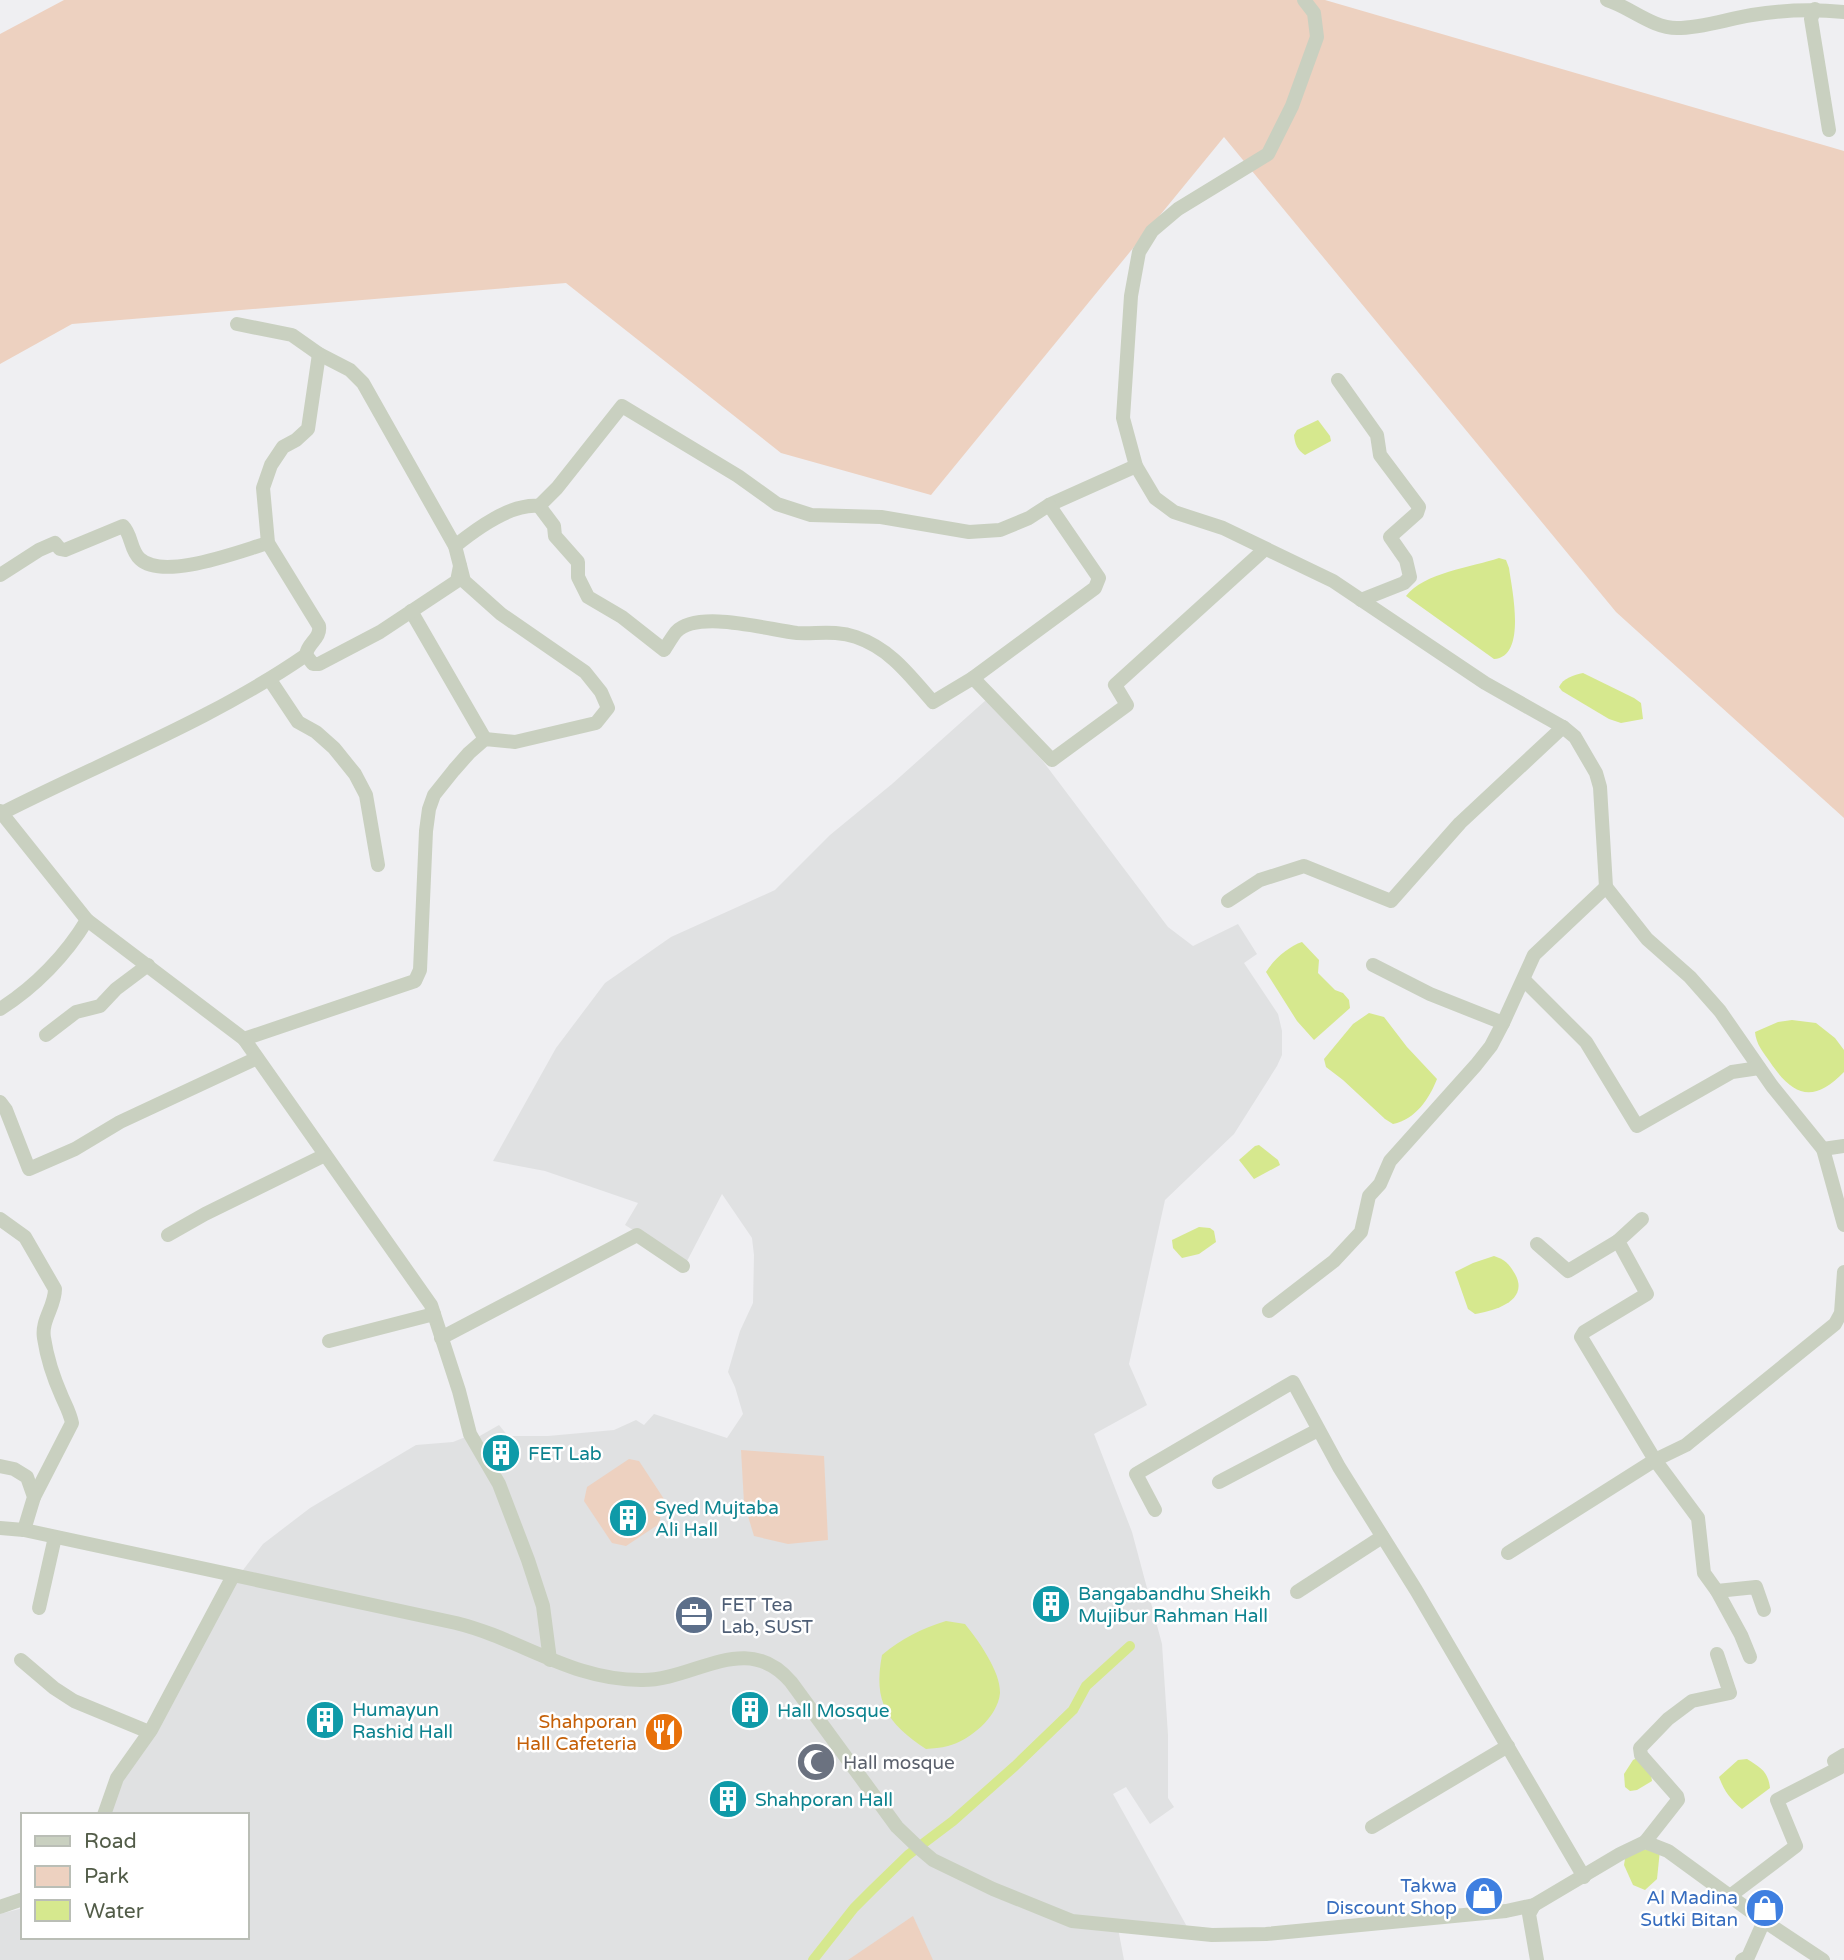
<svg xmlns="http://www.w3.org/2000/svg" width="1844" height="1960" font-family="'Varela Round',sans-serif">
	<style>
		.education { fill: #e0e1e2 }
		.green { fill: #edd1c0 }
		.water { fill: #d6e88e }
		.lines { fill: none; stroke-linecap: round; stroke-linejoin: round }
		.canal { stroke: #d6e88e; stroke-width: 10 }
		.minor { stroke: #c9d0c0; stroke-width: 14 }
		.labels { text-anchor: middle; stroke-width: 5; stroke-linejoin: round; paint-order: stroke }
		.culture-label { font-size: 19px; fill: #0d838f; stroke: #fff; text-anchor: start }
		.service-label { font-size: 19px; fill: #4e5e75; stroke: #fff; text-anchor: start }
		.food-label { font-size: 19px; fill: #c56008; stroke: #fff; text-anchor: end }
		.worship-label { font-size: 19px; fill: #5b616d; stroke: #fff; text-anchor: start }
		.shop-label { font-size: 19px; fill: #366cbe; stroke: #fff; text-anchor: end }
	</style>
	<rect width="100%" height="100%" fill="#efeff2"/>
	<polygon class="education" points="986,700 1042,760 1168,927 1193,946 1238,924 1257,954 1244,963 1278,1014 1282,1031 1282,1055 1277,1066 1234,1134 1165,1200 1129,1364 1147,1405 1094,1434 1132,1532 1162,1644 1168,1735 1168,1798 1174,1807 1150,1824 1126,1787 1113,1794 1190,1932 1117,1923 1124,1960 0,1960 0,1914 23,1908 23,1937 247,1937 247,1815 110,1815 118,1785 172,1703 243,1570 263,1544 310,1508 416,1445 453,1442 468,1436 471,1441 499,1425 508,1436 548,1436 614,1430 636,1420 644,1425 654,1414 727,1438 743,1414 735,1387 728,1372 740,1331 753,1303 754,1255 752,1238 722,1194 686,1263 625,1225 638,1203 545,1171 493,1161 556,1048 605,983 671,937 775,890 830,835 892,784"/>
	<g class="green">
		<polygon points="64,0 1325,0 1844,151 1844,818 1616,612 1224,137 931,495 781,453 566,283 72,324 0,364 0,34"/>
		<polygon points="741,1450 824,1456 828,1540 788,1544 754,1536 744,1503"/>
		<polygon points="629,1459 639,1461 664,1499 659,1524 626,1546 612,1543 584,1501 587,1487"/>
		<polygon points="913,1916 933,1960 848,1960 910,1918"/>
	</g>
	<g class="water">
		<path d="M1318 420 1330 436 1331 441 1305 455C1297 450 1295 444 1294 435L1297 430Z"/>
		<path d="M1499 558 1506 560 1509 568C1512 590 1527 657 1494 659L1406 596C1423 573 1472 567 1499 558Z"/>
		<path d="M1583 673 1634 698 1641 703 1643 719 1621 723 1609 719 1562 691 1559 687C1563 678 1574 675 1583 673Z"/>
		<path d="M1302 942 1319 960 1318 973 1335 990 1343 993 1349 1000 1350 1008 1314 1040 1297 1021 1266 972C1273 960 1289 946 1302 942Z"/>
		<path d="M1369 1013 1384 1017 1407 1047 1437 1079C1429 1099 1416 1119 1393 1124L1385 1119 1343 1080 1326 1067 1324 1059 1353 1024Z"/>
		<path d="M1792 1020 1816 1023 1835 1038 1844 1050V1072C1813 1104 1793 1096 1770 1062 1763 1052 1756 1044 1755 1032L1778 1022Z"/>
		<polygon points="1259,1145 1278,1160 1280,1165 1254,1179 1239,1160 1255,1146"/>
		<polygon points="1199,1227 1210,1228 1214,1231 1216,1242 1199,1254 1182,1258 1173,1248 1172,1240"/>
		<path d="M1494 1256C1506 1260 1509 1264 1515 1274 1530 1301 1494 1311 1475 1314L1468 1309 1455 1272 1473 1263Z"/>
		<path d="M946 1621 965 1624C978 1640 1001 1672 1000 1693 998 1717 969 1741 948 1746 941 1748 933 1748 926 1749 887 1723 873 1702 882 1655 902 1638 921 1629 946 1621Z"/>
		<polygon points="1637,1758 1651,1775 1652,1781 1637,1790 1630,1791 1625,1787 1624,1774 1633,1760"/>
		<path d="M1747 1759C1761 1768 1768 1771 1770 1788L1742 1809C1731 1800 1724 1791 1719 1777L1738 1760Z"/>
		<polygon points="1636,1849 1660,1850 1657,1879 1645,1890 1633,1885 1624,1865 1625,1859"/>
	</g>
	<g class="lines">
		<polyline class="canal" points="813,1960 854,1908 872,1890 908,1855 953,1821 1015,1766 1073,1710 1086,1686 1130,1646"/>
		<g class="minor">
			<polyline points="1304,0 1314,13 1317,37 1292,106 1268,154 1178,209 1152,231 1139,252 1131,296 1123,418 1136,466 1155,498 1174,512 1223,528 1333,581 1485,683 1563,727 1575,737 1596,773 1600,787 1606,887 1647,939 1690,977 1720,1011 1772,1086 1823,1149 1844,1146"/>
			<path d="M1607 0C1630 7 1652 28 1677 28 1702 28 1727 19 1752 15 1782 10 1813 9 1844 12"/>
			<polyline points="1815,9 1811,19 1829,130"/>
			<polyline points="237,324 292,335 319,354 350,370 363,383 455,546 464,581 501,614 585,672 601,692 608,708 596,723 515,742 485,739 469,753 454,770 434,795 429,809 426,831 420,970 415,981 244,1039"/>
			<polyline points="1338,380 1377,435 1380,455 1419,507 1417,513 1390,537 1406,560 1410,577 1404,583 1361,600"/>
			<path d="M539 506 554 526 555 536 578 562V577L588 597 622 617 664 650C668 644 672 637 676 632 698 609 769 630 797 633 817 634 836 630 856 637 891 649 910 676 933 702L973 678 1052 760 1127 705 1115 685 1265 549"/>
			<path d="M455 546C476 529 511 503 539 506L557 488 622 406 738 476 777 504 811 515 881 517 969 532 1000 530 1029 518 1049 505 1136 466"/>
			<path d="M0 575 39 550 55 543 60 549 65 550 123 526C132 535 130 550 140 559 164 581 240 551 268 543"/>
			<polyline points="411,611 485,739"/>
			<polyline points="306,655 313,664 319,664 380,632 457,581 460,566"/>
			<polyline points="973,678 1095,588 1099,578 1049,505"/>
			<polyline points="270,680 298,722 316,732 334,748 355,774 366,795 378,865"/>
			<polyline points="0,811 87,920 244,1039 431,1305 459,1391 470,1434 499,1484 528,1560 543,1606 550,1660"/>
			<path d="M2 813C104 761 212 720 306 655 307 643 321 639 319 626L268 543 263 488 271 465 283 447 296 440 308 429 319 354"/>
			<polyline points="1228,901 1260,880 1304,866 1391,901 1460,823 1563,727"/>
			<polyline points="1373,965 1430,994 1503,1023 1534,955 1606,887"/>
			<polyline points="1524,980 1586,1042 1637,1126 1732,1072 1759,1068"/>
			<path d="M0 1009C35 987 66 955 87 920"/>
			<polyline points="46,1035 76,1012 100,1006 116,989 148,965"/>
			<polyline points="0,1102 6,1110 29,1169 75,1149 120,1122 257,1058"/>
			<polyline points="1823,1149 1844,1225"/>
			<path d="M0 1219 25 1237 55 1289C55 1307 41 1320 44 1338 47 1358 54 1379 62 1397 66 1406 70 1413 72 1423L34 1497"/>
			<polyline points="168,1235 205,1214 325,1155"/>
			<polyline points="1537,1244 1568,1271 1618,1241"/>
			<polyline points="1269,1311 1334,1261 1361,1232 1369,1196 1380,1184 1390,1161 1476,1065 1491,1046 1503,1023"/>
			<polyline points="441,1338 637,1235 683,1266"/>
			<polyline points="329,1341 434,1314"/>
			<polyline points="0,1466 14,1469 27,1477 34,1497 24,1530"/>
			<polyline points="1219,1482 1318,1430"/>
			<polyline points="1155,1510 1136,1474 1293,1382 1339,1467 1416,1590 1584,1877"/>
			<path d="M0 1528 24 1530 456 1623C521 1639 571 1680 641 1680 695 1681 746 1629 791 1682L897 1827 920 1849 933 1860 993 1889 1072 1921 1212 1935 1266 1934 1506 1911 1534 1905 1620 1854 1645 1842 1668 1851 1764 1921 1823 1960"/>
			<polyline points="1508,1553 1655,1460 1581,1337 1584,1332 1647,1294 1618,1241 1642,1219"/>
			<polyline points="1717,1591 1741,1635 1750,1657"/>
			<polyline points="1297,1592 1382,1537"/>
			<polyline points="39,1608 55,1537"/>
			<polyline points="1764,1610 1756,1587 1717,1591 1704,1573 1698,1518 1655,1460 1686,1445 1835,1324 1841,1313 1844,1272"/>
			<polyline points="21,1660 54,1688 74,1701 149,1732"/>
			<polyline points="104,1815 117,1778 151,1730 233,1576"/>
			<polyline points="1372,1827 1508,1746"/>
			<polyline points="1645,1842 1678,1800 1677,1796 1641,1755 1640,1748 1668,1719 1692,1701 1730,1693 1717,1654"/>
			<polyline points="1730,1896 1796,1846 1777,1800 1839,1768 1834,1761 1844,1755"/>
			<polyline points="1534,1905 1529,1914 1537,1960"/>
			<polyline points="0,1907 23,1899"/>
			<polyline points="1742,1960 1748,1957 1764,1921"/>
		</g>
	</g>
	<defs>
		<g id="building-disc" transform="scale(2.0125)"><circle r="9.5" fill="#0f9aa8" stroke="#fff"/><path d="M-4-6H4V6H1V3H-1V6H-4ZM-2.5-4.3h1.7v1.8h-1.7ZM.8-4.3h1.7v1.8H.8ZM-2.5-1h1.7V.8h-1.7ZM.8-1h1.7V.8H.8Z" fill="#fff"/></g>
		<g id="office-disc" transform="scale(2.0125)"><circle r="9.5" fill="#5c6f8a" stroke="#fff"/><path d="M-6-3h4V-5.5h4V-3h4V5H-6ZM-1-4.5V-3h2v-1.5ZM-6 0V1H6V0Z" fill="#fff"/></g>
		<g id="restaurant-disc" transform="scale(2.0125)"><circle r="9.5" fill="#e8710a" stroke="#fff"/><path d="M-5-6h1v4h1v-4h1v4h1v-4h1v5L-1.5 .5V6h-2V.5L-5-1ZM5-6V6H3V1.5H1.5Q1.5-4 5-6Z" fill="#fff"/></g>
		<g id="mosque-disc" transform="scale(2.0125)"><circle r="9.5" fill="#6b7280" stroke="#fff"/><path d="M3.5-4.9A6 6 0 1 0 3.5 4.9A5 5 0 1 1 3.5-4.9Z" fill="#fff"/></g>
		<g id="shop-disc" transform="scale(2.0125)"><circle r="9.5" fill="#3f7fe0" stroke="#fff"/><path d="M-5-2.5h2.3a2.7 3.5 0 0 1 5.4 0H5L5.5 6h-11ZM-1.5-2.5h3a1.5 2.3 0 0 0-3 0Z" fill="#fff"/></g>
	</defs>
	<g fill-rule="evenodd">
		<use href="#building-disc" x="501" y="1453"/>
		<use href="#building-disc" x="628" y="1518"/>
		<use href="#building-disc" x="1051" y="1604"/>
		<use href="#office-disc" x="694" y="1615"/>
		<use href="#building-disc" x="750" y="1710"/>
		<use href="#building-disc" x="325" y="1720"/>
		<use href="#restaurant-disc" x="664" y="1732"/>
		<use href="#mosque-disc" x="816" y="1762"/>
		<use href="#building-disc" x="728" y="1799"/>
		<use href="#shop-disc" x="1484" y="1896"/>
		<use href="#shop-disc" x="1765" y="1908"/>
	</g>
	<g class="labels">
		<g class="culture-label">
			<text x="528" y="1460">FET Lab</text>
			<text x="655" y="1514">Syed Mujtaba<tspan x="655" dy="22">Ali Hall</tspan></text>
			<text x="1078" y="1600">Bangabandhu Sheikh<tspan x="1078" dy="22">Mujibur Rahman Hall</tspan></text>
			<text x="352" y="1716">Humayun<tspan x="352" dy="22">Rashid Hall</tspan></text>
			<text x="777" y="1717">Hall Mosque</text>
			<text x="755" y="1806">Shahporan Hall</text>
		</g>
		<g class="service-label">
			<text x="721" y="1611">FET Tea<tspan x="721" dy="22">Lab, SUST</tspan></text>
		</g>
		<g class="food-label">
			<text x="637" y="1728">Shahporan<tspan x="637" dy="22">Hall Cafeteria</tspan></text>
		</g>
		<g class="worship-label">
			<text x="843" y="1769">Hall mosque</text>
		</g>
		<g class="shop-label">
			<text x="1457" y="1892">Takwa<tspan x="1457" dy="22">Discount Shop</tspan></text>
			<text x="1738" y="1904">Al Madina<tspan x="1738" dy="22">Sutki Bitan</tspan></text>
		</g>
	</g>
	<rect x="21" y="1813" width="228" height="126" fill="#ffffff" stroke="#babeb6" stroke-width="2"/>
	<rect x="35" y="1836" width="35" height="10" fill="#c9d0c0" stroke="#babeb6" stroke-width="2"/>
	<text x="84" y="1848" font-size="21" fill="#525c48">Road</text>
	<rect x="35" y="1866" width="35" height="21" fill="#edd1c0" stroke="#babeb6" stroke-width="2"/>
	<text x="84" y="1883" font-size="21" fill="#525c48">Park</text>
	<rect x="35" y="1900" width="35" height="21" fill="#d6e88e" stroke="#babeb6" stroke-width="2"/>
	<text x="84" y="1918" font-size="21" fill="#525c48">Water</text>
</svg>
